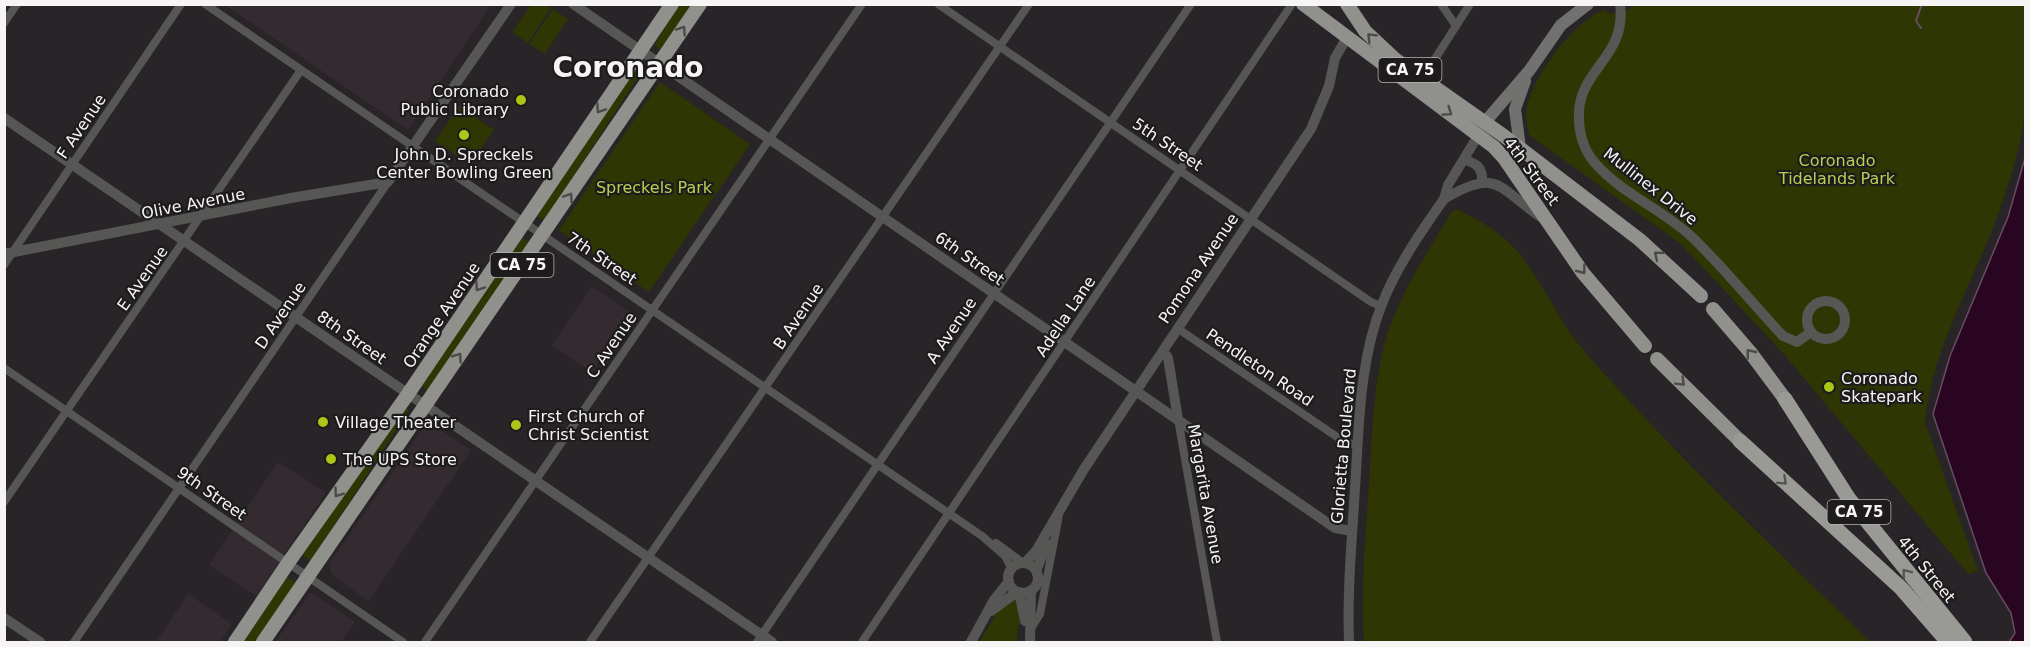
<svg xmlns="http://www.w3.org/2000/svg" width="2030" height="647" font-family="'DejaVu Sans',sans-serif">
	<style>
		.built { fill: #342b31 }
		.green { fill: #2e3604 }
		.water { fill: #2a0522; stroke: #674d61; stroke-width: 1.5 }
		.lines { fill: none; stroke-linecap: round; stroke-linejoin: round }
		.stream { stroke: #674d61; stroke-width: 2 }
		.minor { stroke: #565755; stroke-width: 8 }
		.tertiary { stroke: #565755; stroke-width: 10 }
		.secondary { stroke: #71726f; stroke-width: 12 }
		.trunk { stroke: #90908c; stroke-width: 14 }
		.motorway { stroke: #999a96; stroke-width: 15 }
		.oneway { stroke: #4c4a49 }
		.oneway2 { stroke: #555453 }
		.poi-dot { fill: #abc616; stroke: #1e1b1d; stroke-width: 2 }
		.labels { text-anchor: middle; stroke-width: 4.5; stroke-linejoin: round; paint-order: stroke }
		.shield { fill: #1e1b1d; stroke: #b5b3b4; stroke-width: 1.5 }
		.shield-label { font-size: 15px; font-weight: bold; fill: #f6f4f5 }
		.poi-label { font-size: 16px; fill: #f6f4f5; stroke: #1e1b1d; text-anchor: start }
		.street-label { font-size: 16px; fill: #f6f4f5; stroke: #1e1b1d }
		.park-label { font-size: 16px; fill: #b7d052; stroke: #1e1b1d }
		.town-label { font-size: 28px; font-weight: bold; fill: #f6f4f5; stroke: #1e1b1d }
	</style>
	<rect width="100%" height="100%" fill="#282427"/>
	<g class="built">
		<polygon points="225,5 491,5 408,130"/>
		<polygon points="592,286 632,313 592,372 552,345"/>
		<polygon points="425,425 433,425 471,450 369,601 332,575 329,564"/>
		<polygon points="278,462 326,493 256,596 209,565"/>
		<polygon points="312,593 355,622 341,642 275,642 309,594"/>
		<polygon points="188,594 232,624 220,642 156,642"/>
	</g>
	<g class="green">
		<path d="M1633 4 2025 5C2025 38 2028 72 2025 105 2023 144 2009 184 1996 220 1971 287 1932 350 1925 422L1978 571 1968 574 1783 353 1681 244 1529 135C1528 129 1526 122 1526 116 1527 83 1573 21 1604 10L1609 14 1629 9Z"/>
		<polygon points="531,5 546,5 551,8 528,43 512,32"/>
		<polygon points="679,5 692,5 661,50 654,45"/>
		<polygon points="553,9 568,19 545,54 529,44"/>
		<polygon points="636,65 643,70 544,221 534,213"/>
		<polygon points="660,82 750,144 649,292 559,230"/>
		<polygon points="459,106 494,130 470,164 435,141"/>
		<path d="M1457 209C1474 218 1493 227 1507 241 1541 273 1555 318 1585 352 1674 454 1774 547 1870 642H1364C1360 590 1366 535 1369 482 1372 437 1373 390 1384 345 1397 297 1427 253 1452 211Z"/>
		<polygon points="519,236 529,242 428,392 421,386"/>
		<polygon points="403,406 409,410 311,561 301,555"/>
		<polygon points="286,576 296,583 255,642 241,642"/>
		<polygon points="1016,598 1022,622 1018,626 1017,642 979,642 994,618 993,615"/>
	</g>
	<polygon class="water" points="2025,158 2026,642 2009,642 2015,633 2011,613 1986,573 1933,414 1950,356 2008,217"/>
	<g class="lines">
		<polyline class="stream" points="1921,28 1916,21 1922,4"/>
		<g class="minor">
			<polyline points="205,4 982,536 1005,556 1012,569"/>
			<polyline points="938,4 1371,302 1381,306"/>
			<polyline points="1441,4 1456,26"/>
			<polyline points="4,23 17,4"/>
			<polyline points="1426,73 1470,4"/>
			<polyline points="4,265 181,4"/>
			<polyline points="1177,328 1343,441 1358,446"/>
			<polyline points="4,368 403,642"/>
			<polyline points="1178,419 1217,642"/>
			<polyline points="4,502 301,70"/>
			<polyline points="996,543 1023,563"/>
			<polyline points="1032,627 1040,614 1059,515"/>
			<polyline points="74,642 388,182"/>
			<polyline points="425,642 862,4"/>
			<polyline points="590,642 1029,4"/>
			<polyline points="757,642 1191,4"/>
			<polyline points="862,642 1292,4"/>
		</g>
		<g class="tertiary">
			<polyline points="573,4 1335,528 1352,531"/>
			<path d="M1620 4C1627 56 1581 68 1579 112 1578 130 1583 150 1595 163 1622 194 1664 210 1693 238 1725 269 1753 304 1783 336L1797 342 1811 332"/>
			<polyline points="4,118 772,642"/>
			<path d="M1464 160C1477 163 1483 168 1482 182"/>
			<path d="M1444 199C1501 165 1499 191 1544 219"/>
			<polyline points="4,254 291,198 388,182 511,4"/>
			<circle cx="1826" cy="320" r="19"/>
			<polyline points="1163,351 1168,358 1178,419"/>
			<polyline points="1025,563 1036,551 1084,469 1311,129 1329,86 1335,58 1346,39"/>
			<circle cx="1023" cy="578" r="15"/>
			<polyline points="1036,571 1047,544"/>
			<polyline points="1019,592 1025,621"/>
			<polyline points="991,611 1017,592"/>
			<polyline points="4,618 40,642"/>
			<polyline points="971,642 994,600 1009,581"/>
			<polyline points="1030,642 1031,590"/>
			<path d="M1349 642C1347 591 1352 540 1355 488 1359 427 1359 362 1382 304 1397 266 1421 232 1444 199L1448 185 1479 134"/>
		</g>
		<g class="secondary">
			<polyline points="1485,122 1529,71 1561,25 1588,4"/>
			<polyline points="1520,148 1515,109 1525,81"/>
		</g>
		<g class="trunk">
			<polyline points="1303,4 1494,147 1504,158 1583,273 1645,346"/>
			<polyline points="1347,4 1365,31 1396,60 1504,136 1640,240 1701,296"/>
			<polyline points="1713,309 1750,352 1785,399"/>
			<polyline points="1657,359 1740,441"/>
			<polyline points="235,642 288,563 408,394 672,4"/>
			<polyline points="263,642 700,4"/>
		</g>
		<g class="motorway">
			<polyline points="1785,399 1849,499 1965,642"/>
			<polyline points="1740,441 1901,588 1948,642"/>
		</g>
	</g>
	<defs><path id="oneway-chevron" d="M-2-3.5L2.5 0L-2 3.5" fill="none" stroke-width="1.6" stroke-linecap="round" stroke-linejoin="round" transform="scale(1.5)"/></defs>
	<g class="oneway">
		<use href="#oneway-chevron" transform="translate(682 30) rotate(-56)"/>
		<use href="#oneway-chevron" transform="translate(1371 37) rotate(-135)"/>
		<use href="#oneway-chevron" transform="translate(600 109) rotate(124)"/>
		<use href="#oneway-chevron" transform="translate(1448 112) rotate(35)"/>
		<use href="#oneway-chevron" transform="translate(569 197) rotate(-56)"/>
		<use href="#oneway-chevron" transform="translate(1658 255) rotate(-140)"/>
		<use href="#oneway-chevron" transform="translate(1582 270) rotate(53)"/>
		<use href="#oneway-chevron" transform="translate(479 287) rotate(124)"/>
		<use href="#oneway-chevron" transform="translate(1750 353) rotate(-129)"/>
		<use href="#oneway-chevron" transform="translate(458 357) rotate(-55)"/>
		<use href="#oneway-chevron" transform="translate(1681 382) rotate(45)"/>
		<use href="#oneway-chevron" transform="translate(338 493) rotate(126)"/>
	</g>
	<g class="oneway2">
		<use href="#oneway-chevron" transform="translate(1783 481) rotate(43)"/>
		<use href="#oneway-chevron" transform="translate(1906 573) rotate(-128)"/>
	</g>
	<g class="poi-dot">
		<circle cx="521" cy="100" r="6"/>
		<circle cx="464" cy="135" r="6"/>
		<circle cx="1829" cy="387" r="6"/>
		<circle cx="323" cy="422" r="6"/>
		<circle cx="516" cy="425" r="6"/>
		<circle cx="331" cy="459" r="6"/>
	</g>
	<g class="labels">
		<g class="shield">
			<rect x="1378.5" y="58" width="63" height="24" rx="4.5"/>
			<rect x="490.5" y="253" width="63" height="24" rx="4.5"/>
			<rect x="1827.5" y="500" width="63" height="24" rx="4.5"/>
		</g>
		<g class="shield-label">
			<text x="1410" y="75">CA 75</text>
			<text x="522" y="270">CA 75</text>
			<text x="1859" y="517">CA 75</text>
		</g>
		<g class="poi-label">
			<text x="509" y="97" text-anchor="end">Coronado<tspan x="509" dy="18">Public Library</tspan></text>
			<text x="464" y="160" text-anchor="middle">John D. Spreckels<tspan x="464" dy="18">Center Bowling Green</tspan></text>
			<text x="1841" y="384">Coronado<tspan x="1841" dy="18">Skatepark</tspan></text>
			<text x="528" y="422">First Church of<tspan x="528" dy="18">Christ Scientist</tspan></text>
			<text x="335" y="428">Village Theater</text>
			<text x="343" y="465">The UPS Store</text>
		</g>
		<g class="street-label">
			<text transform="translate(81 126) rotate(-56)" y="6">F Avenue</text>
			<text transform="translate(1168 144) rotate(34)" y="6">5th Street</text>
			<text transform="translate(1532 171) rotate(53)" y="6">4th Street</text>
			<text transform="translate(1651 186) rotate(38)" y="6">Mullinex Drive</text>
			<text transform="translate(193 203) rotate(-11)" y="6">Olive Avenue</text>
			<text transform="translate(602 258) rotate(34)" y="6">7th Street</text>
			<text transform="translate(970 258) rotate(35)" y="6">6th Street</text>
			<text transform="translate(1198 268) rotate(-56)" y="6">Pomona Avenue</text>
			<text transform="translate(142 278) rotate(-55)" y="6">E Avenue</text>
			<text transform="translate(280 315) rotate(-56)" y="6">D Avenue</text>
			<text transform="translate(441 315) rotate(-56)" y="6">Orange Avenue</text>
			<text transform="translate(798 316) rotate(-56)" y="6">B Avenue</text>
			<text transform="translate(1065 316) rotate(-56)" y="6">Adella Lane</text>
			<text transform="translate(951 330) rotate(-56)" y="6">A Avenue</text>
			<text transform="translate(352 337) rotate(35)" y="6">8th Street</text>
			<text transform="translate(611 345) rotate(-56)" y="6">C Avenue</text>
			<text transform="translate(1260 367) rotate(34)" y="6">Pendleton Road</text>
			<text transform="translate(1343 446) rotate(-85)" y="6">Glorietta Boulevard</text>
			<text transform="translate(212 493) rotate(35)" y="6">9th Street</text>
			<text transform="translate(1206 494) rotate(80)" y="6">Margarita Avenue</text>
			<text transform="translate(1927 569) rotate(51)" y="6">4th Street</text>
		</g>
		<g class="park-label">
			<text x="1837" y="166">Coronado<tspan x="1837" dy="18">Tidelands Park</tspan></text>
			<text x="654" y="193">Spreckels Park</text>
		</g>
		<g class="town-label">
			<text x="628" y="77">Coronado</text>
		</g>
	</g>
	<rect width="2030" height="647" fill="none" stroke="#f6f4f5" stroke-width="12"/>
</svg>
